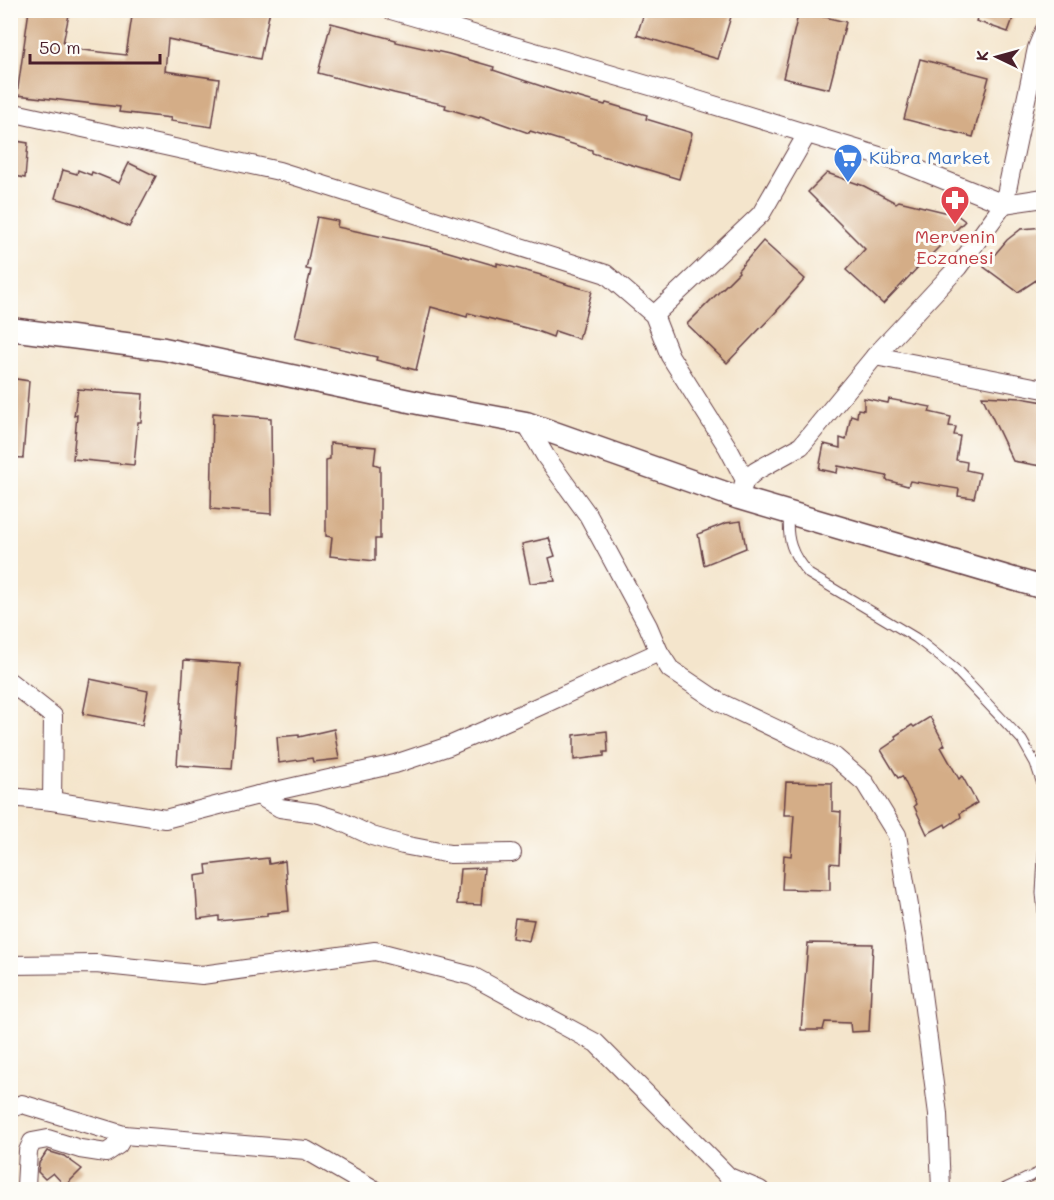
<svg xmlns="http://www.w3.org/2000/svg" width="1054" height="1200" font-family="Mali,sans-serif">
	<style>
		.building { fill: #d4ad87 }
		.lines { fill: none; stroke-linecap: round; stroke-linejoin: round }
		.service-casing { stroke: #643d43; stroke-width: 11 }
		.minor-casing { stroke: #643d43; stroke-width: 20 }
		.tertiary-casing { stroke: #643d43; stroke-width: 25 }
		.service { stroke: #fff; stroke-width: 9 }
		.minor { stroke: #fff; stroke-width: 18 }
		.tertiary { stroke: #fff; stroke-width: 22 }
		.labels { text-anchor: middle; stroke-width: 6; stroke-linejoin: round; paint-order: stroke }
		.shop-label { font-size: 18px; fill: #366cbe; stroke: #fdfcf7; text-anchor: start }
		.health-label { font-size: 18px; fill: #be3a42; stroke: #fdfcf7 }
	</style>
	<rect width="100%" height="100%" fill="#fdfcf7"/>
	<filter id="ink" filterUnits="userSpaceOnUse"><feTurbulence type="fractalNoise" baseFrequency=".0167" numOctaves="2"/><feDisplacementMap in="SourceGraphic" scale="12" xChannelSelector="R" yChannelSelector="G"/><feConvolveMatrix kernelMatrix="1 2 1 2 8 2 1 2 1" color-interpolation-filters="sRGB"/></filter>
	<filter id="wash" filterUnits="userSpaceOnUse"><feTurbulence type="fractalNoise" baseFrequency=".008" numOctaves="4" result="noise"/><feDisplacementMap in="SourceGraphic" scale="24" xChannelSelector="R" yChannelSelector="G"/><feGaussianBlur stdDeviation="1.35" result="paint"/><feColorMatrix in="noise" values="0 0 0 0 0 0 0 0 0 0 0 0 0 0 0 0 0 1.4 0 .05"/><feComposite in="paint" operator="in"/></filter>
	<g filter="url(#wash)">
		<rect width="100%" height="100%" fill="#f4e5cc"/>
		<g id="blocks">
			<g class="building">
				<polygon points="29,10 70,10 63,43 66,43 65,48 126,55 133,10 270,10 260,59 168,39 165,71 219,79 212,127 170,121 171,118 119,112 120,107 17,95"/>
				<polygon points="645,10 733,10 718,59 637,35"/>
				<polygon points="980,10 1016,10 1008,32 976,21"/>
				<polygon points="799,11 846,22 829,89 783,78"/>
				<polygon points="331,23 396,40 396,42 449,54 494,67 493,70 556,91 605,105 606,103 647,115 646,119 692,133 679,179 592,153 592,150 530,131 529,133 480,116 479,118 445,108 446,105 394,93 318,73"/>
				<polygon points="920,59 989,77 973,137 904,119"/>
				<polygon points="10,140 28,143 25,178 10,175"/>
				<polygon points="129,163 156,176 129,227 80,205 55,198 63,170 77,174 78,170 91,175 92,172 119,183"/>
				<polygon points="827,173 864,186 896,203 899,201 957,215 965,221 925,261 924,261 883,304 846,270 865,249 808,192"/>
				<polygon points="317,217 338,221 337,227 435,248 497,266 497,263 541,275 541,276 569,285 592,291 579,339 555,331 553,337 534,330 468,313 467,317 431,307 416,370 376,360 377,357 295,338 311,270 306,269"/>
				<polygon points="1044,227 1044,275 1018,292 984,267 1007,240 1021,229"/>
				<polygon points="763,241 805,279 774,314 727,363 687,324 739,272 738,270"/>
				<polygon points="10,378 29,381 23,458 10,457"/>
				<polygon points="78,389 143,394 141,422 138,422 134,465 73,459 77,415 74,416"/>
				<polygon points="982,396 1021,398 1044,402 1044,444 1041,466 1013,461"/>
				<polygon points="864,398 888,403 889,399 931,407 929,412 951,417 949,426 956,427 954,435 960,436 956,460 967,462 966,470 980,473 974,498 958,496 959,489 910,481 908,486 886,480 887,476 838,466 837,473 819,469 824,444 840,448 840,438 846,440 851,415 857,417 858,409 864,410"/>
				<polygon points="213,413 271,418 272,514 211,509"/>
				<polygon points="330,443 376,447 374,464 380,466 380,539 375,539 375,561 330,556 332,537 326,536 326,460 330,459"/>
				<polygon points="741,521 746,548 704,565 698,534 726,523"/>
				<polygon points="549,538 555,556 549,558 555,581 530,583 522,544"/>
				<polygon points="184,660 240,664 232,769 177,765"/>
				<polygon points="90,679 148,691 142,725 83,714"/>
				<polygon points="930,717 945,745 941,747 959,779 962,776 977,803 960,813 961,817 946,827 945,824 927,834 914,806 916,804 902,776 898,778 881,750 897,739 895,736 912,725 914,727"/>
				<polygon points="334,729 339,759 313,762 312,758 279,763 277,737 299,735 299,737"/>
				<polygon points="607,731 608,752 604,752 604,756 574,760 574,735"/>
				<polygon points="786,782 832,783 832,811 841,812 839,864 830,863 830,890 782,889 784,855 791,856 794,815 784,815"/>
				<polygon points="268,858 269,864 285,861 289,911 267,913 267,916 219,921 219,916 198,919 195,876 207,874 206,865"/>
				<polygon points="484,868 481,905 457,904 460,869"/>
				<polygon points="515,918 534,920 529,941 512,938"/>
				<polygon points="808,943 873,944 869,1031 851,1032 850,1023 825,1022 823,1030 801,1030"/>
				<polygon points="47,1151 64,1156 82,1169 65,1186 53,1173 45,1179 38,1172 39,1163"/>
			</g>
		</g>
	</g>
	<g filter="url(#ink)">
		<use href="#blocks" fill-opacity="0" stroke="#643d43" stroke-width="1.5"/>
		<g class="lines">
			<g class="service-casing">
				<g id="service">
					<path d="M789 514C786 538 792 556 809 574L916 638 954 668 1022 740 1035 763 1044 790"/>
					<polyline points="1044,840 1041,893 1044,923"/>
					<polyline points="1001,1190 1044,1170"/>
				</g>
			</g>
			<g class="minor-casing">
				<g id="minor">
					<polyline points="391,10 681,95 902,163 1004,204 1044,198"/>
					<polyline points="10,112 279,171 606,274 654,315 670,356 728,448 745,480 739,498"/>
					<polyline points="654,315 761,214 807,134"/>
					<polyline points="875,356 1044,389"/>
					<polyline points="526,423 546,457 588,515 648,626 659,652 670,669 719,702 835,757 865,783 897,835 915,941 938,1114 941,1190"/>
					<polyline points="745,480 756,471 801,446 875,356 958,267 1004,204 1037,48 1044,31"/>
					<polyline points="10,682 53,716 52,801 165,819 258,795 395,764 449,746 513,718 659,652"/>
					<polyline points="258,795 280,808 316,813 338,820 372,836 403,845 450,854 512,853"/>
					<polyline points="10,797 52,801"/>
					<polyline points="10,965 96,964 202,975 375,951 472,976 596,1043 729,1177 760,1190"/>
					<polyline points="10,1109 22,1104 124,1135 306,1150 375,1190"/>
					<polyline points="25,1190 26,1186 28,1151 32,1142 48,1139 80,1149 106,1153 118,1145 124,1135"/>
				</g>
			</g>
			<g class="tertiary-casing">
				<polyline id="tertiary" points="10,329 164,349 428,405 526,423 739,498 1044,588"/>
			</g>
			<use href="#service" class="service"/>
			<use href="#minor" class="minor"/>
			<use href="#tertiary" class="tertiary"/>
		</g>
	</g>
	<defs>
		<g id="supermarket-pin" transform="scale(1.5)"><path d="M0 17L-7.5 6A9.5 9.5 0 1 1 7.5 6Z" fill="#3f7fe0" stroke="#fdfcf7"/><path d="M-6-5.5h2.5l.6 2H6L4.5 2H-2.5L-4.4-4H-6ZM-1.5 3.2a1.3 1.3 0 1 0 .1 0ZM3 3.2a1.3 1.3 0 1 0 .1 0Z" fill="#fff"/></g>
		<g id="pharmacy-pin" transform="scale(1.5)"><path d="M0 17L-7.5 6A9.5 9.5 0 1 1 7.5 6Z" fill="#e0444e" stroke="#fdfcf7"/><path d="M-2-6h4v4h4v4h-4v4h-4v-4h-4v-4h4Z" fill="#fff"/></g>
	</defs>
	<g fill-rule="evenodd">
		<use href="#supermarket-pin" x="848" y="158"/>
		<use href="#pharmacy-pin" x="955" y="200"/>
	</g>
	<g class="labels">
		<g class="shop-label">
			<text x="869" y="164">Kübra Market</text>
		</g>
		<g class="health-label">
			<text x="955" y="243">Mervenin<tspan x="955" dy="21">Eczanesi</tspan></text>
		</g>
	</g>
	<rect width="1054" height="1200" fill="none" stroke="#fdfcf7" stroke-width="36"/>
	<g transform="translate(997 57) rotate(275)" stroke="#fdfcf7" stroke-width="4.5" paint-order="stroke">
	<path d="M0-4.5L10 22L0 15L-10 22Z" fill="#4a1f2b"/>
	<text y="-9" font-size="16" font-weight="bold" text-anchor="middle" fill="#4a1f2b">K</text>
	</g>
	<path d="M30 54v9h130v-9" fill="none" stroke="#4a1f2b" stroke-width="3"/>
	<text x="39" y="54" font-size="18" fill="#4a1f2b" stroke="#fdfcf7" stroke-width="4.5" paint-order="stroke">50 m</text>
</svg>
